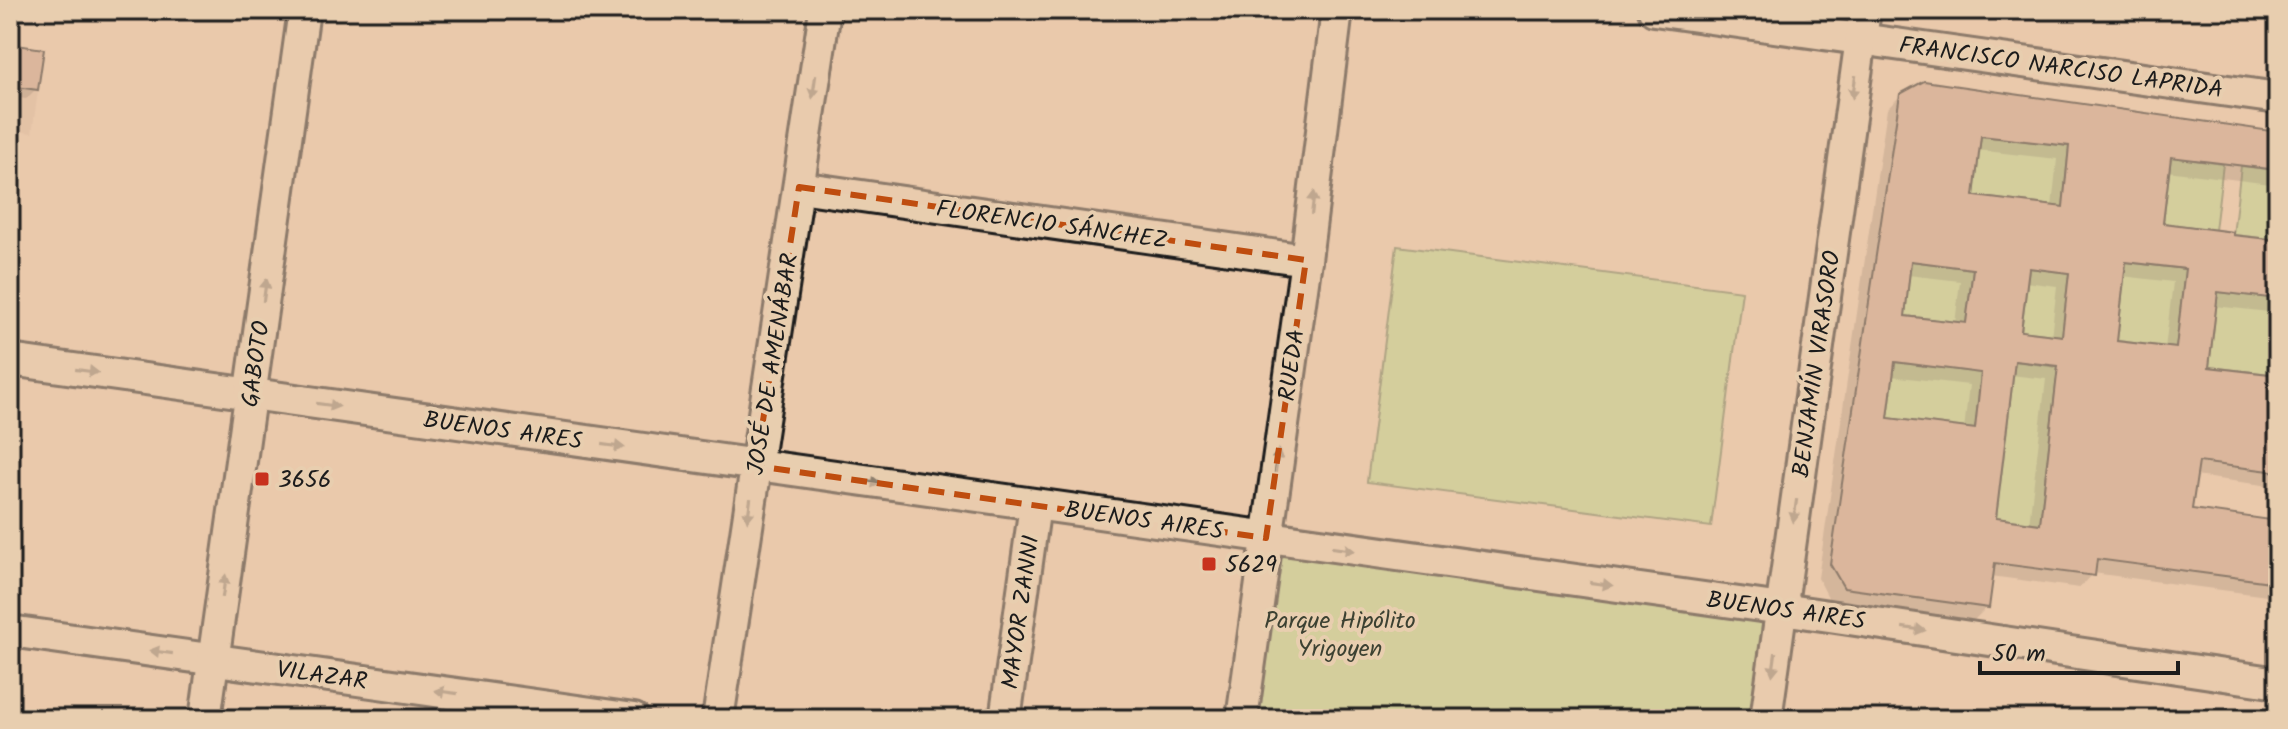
<svg xmlns="http://www.w3.org/2000/svg" width="2288" height="729" font-family="Kalam,sans-serif">
	<style>
		.built { fill: #dcba9e }
		.green { fill: #bad48b; stroke: #6b7854; stroke-width: 2 }
		.shadow { fill: #0003; fill-rule: evenodd }
		.building { fill: #caa189; stroke: #1c1c1c; stroke-width: 2; fill-rule: evenodd }
		.lines { fill: none; stroke-linecap: round; stroke-linejoin: round }
		.minor-casing { stroke: #1c1c1c; stroke-width: 36 }
		.minor { stroke: #e8ceaf; stroke-width: 30 }
		.oneway { fill: #8c7e6d }
		.marked { fill: none; stroke: #bf4d0f; stroke-width: 6; stroke-dasharray: 16 10; stroke-linejoin: round }
		.poi-dot { fill: #c8321e; stroke: #e8ceaf; stroke-width: 3 }
		.labels { text-anchor: middle; stroke-width: 8; stroke-linejoin: round; paint-order: stroke }
		.street-label { font-size: 24px; fill: #1c1c1c; stroke: #e8ceaf }
		.poi-label { font-size: 24px; fill: #1c1c1c; stroke: #e8ceaf; text-anchor: start }
		.park-label { font-size: 24px; fill: #3c4132; stroke: #e8ceaf }
	</style>
	<rect width="100%" height="100%" fill="#eac9ab"/>
	<filter id="ink" filterUnits="userSpaceOnUse"><feTurbulence type="fractalNoise" baseFrequency=".0125" numOctaves="2"/><feDisplacementMap in="SourceGraphic" scale="16" xChannelSelector="R" yChannelSelector="G"/><feConvolveMatrix kernelMatrix="1 2 1 2 8 2 1 2 1" color-interpolation-filters="sRGB"/></filter>
	<g filter="url(#ink)">
		<polygon class="built" points="10,44 44,49 32,133 10,130"/>
		<g class="green">
			<polygon points="1981,136 2069,146 2063,207 1974,196"/>
			<polygon points="2171,157 2223,164 2215,230 2163,223"/>
			<polygon points="2241,166 2278,170 2278,240 2233,235"/>
			<polygon points="1397,246 1742,291 1711,527 1367,482"/>
			<polygon points="1911,261 1973,269 1966,323 1905,316"/>
			<polygon points="2126,262 2185,269 2176,348 2117,341"/>
			<polygon points="2029,268 2069,273 2062,336 2021,331"/>
			<polygon points="2218,292 2278,299 2278,375 2209,367"/>
			<polygon points="2015,361 2058,367 2040,524 1996,518"/>
			<polygon points="1895,362 1981,373 1975,429 1888,418"/>
			<polygon points="1266,538 1782,609 1766,719 1242,719"/>
		</g>
		<g class="shadow">
			<polygon points="10,46 36,89 26,99 10,97"/>
			<path d="M1901 95 2278 134V185L2167 171 2161 225 2278 242V313L2215 306 2207 368 2272 376 2278 326V487L2195 476 2190 511 2278 523V584L2267 596 2093 573 2079 588 1991 576 1987 607 1974 620 1830 601 1818 578 1887 109ZM1977 150 2057 159 2052 207 1972 198ZM1908 275 1960 281 1955 324 1903 317ZM2122 276 2173 282 2165 349 2114 343ZM2025 282 2057 286 2051 337 2019 333ZM2011 375 2046 379 2029 524 1994 520ZM1891 376 1969 385 1964 430 1886 420Z"/>
		</g>
		<g class="building">
			<polygon points="10,44 44,49 38,90 10,86"/>
			<path d="M1924 81 2278 132V170L2171 157 2163 223 2233 232V235L2278 240V299L2218 292 2209 367 2278 375V472L2199 462 2192 509 2278 521V583L2097 559 2095 576 1995 563 1989 608 1844 588 1830 564 1900 94ZM1981 136 2069 146 2063 207 1974 196ZM1911 261 1973 269 1966 323 1905 316ZM2126 262 2185 269 2176 348 2117 341ZM2029 268 2069 273 2062 336 2021 331ZM2015 361 2058 366 2040 524 1996 518ZM1895 362 1981 373 1975 429 1888 418Z"/>
		</g>
		<g class="lines">
			<g class="minor-casing">
				<g id="minor">
					<polyline points="1654,10 2278,98"/>
					<polyline points="799,187 1306,260"/>
					<polyline points="10,360 1782,609 2278,683"/>
					<polyline points="10,631 634,719"/>
					<polyline points="205,719 304,10"/>
					<polyline points="718,719 825,10"/>
					<polyline points="1005,719 1035,505"/>
					<polyline points="1242,719 1306,260 1337,10"/>
					<polyline points="1766,719 1865,10"/>
				</g>
			</g>
			<use href="#minor" class="minor"/>
		</g>
		<defs><path id="oneway-solid" d="M-6-.8H1V-3.2L6.5 0L1 3.2V.8H-6Z" transform="scale(2)"/></defs>
		<g class="oneway">
			<use href="#oneway-solid" transform="translate(814 87) rotate(98)"/>
			<use href="#oneway-solid" transform="translate(1854 87) rotate(98)"/>
			<use href="#oneway-solid" transform="translate(1313 203) rotate(-83)"/>
			<use href="#oneway-solid" transform="translate(265 290) rotate(-82)"/>
			<use href="#oneway-solid" transform="translate(87 371) rotate(8)"/>
			<use href="#oneway-solid" transform="translate(328 405) rotate(8)"/>
			<use href="#oneway-solid" transform="translate(613 446) rotate(8)"/>
			<use href="#oneway-solid" transform="translate(1277 461) rotate(-82)"/>
			<use href="#oneway-solid" transform="translate(870 482) rotate(8)"/>
			<use href="#oneway-solid" transform="translate(749 510) rotate(98)"/>
			<use href="#oneway-solid" transform="translate(1795 511) rotate(98)"/>
			<use href="#oneway-solid" transform="translate(1343 549) rotate(8)"/>
			<use href="#oneway-solid" transform="translate(1601 584) rotate(8)"/>
			<use href="#oneway-solid" transform="translate(224 586) rotate(-82)"/>
			<use href="#oneway-solid" transform="translate(1914 629) rotate(8)"/>
			<use href="#oneway-solid" transform="translate(161 652) rotate(-172)"/>
			<use href="#oneway-solid" transform="translate(1774 664) rotate(98)"/>
			<use href="#oneway-solid" transform="translate(446 692) rotate(-172)"/>
		</g>
	</g>
	<path d="M0 0H2288V729H0ZM799 187 1306 260 1266 538 756 466Z" fill="#eac9ab" fill-opacity=".55" fill-rule="evenodd"/>
	<path class="marked" d="M799 187 1306 260 1266 538 756 466Z"/>
	<g class="poi-dot">
		<rect x="254" y="471" width="16" height="16" rx="4"/>
		<rect x="1201" y="556" width="16" height="16" rx="4"/>
	</g>
	<g class="labels">
		<g class="street-label">
			<text transform="translate(2061 67) rotate(8)" y="8">FRANCISCO NARCISO LAPRIDA</text>
			<text transform="translate(1052 224) rotate(8)" y="8">FLORENCIO SÁNCHEZ</text>
			<text transform="translate(255 364) rotate(-82)" y="8">GABOTO</text>
			<text transform="translate(772 364) rotate(-81)" y="8">JOSÉ DE AMENÁBAR</text>
			<text transform="translate(1816 364) rotate(-82)" y="8">BENJAMÍN VIRASORO</text>
			<text transform="translate(1291 365) rotate(-82)" y="8">RUEDA</text>
			<text transform="translate(503 430) rotate(8)" y="8">BUENOS AIRES</text>
			<text transform="translate(1144 520) rotate(8)" y="8">BUENOS AIRES</text>
			<text transform="translate(1786 610) rotate(8)" y="8">BUENOS AIRES</text>
			<text transform="translate(1020 612) rotate(-82)" y="8">MAYOR ZANNI</text>
			<text transform="translate(322 675) rotate(8)" y="8">VILAZAR</text>
		</g>
		<g class="poi-label">
			<text x="278" y="487">3656</text>
			<text x="1225" y="572">5629</text>
		</g>
		<g class="park-label">
			<text x="1340" y="628">Parque Hipólito<tspan x="1340" dy="28">Yrigoyen</tspan></text>
		</g>
	</g>
	<rect width="2288" height="729" fill="none" stroke="#e8ceaf" stroke-width="40"/>
	<rect x="20" y="20" width="2248" height="689" fill="none" stroke="#1c1c1c" stroke-width="3" filter="url(#ink)"/>
	<path d="M1980 661v12h198v-12" fill="none" stroke="#1c1c1c" stroke-width="4"/>
	<text x="1992" y="661" font-size="24" fill="#1c1c1c" stroke="#e8ceaf" stroke-width="6" paint-order="stroke">50 m</text>
</svg>
